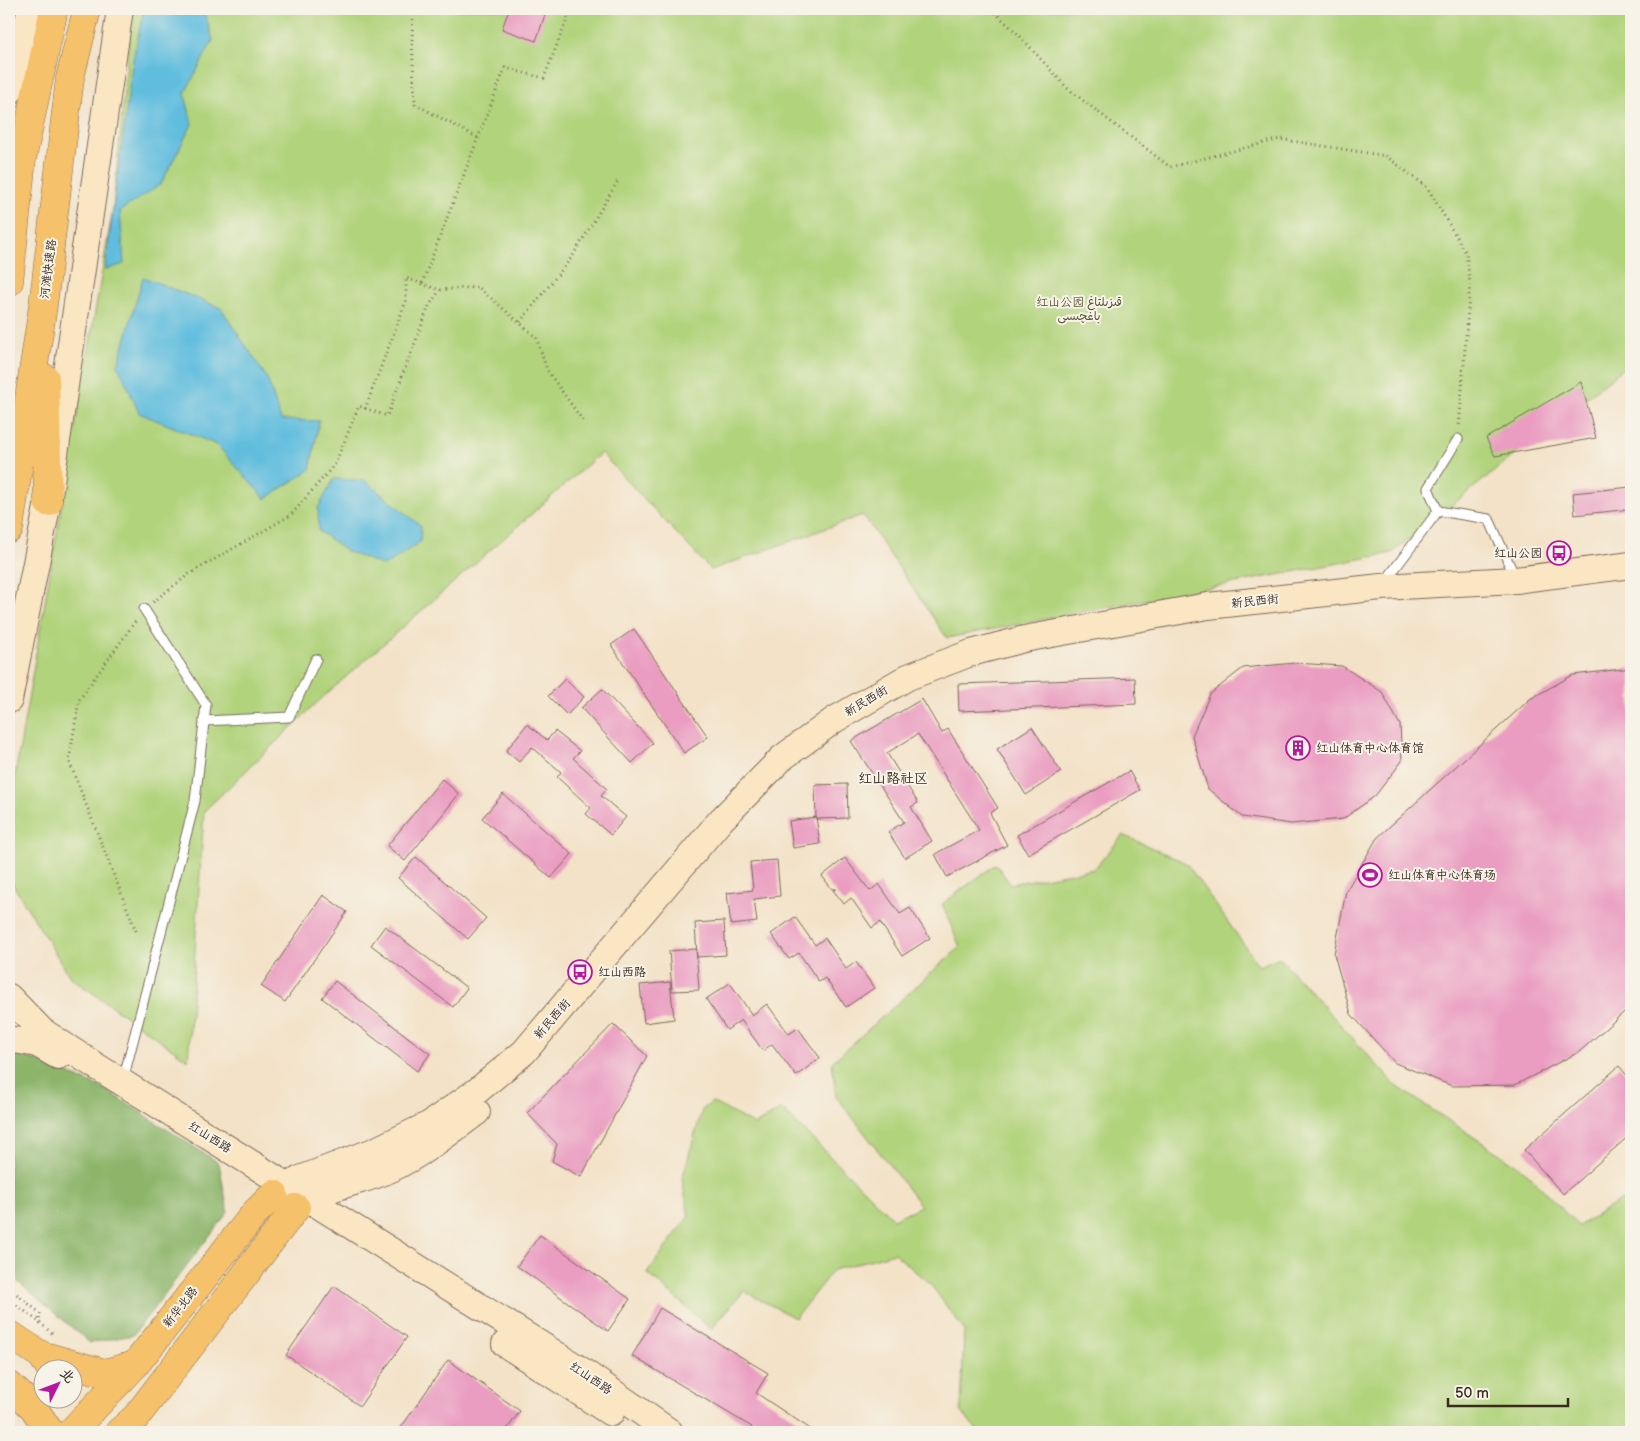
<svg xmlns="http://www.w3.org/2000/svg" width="1640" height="1441" font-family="'Balsamiq Sans','Playpen Sans Arabic','LXGW WenKai TC',sans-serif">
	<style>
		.green { fill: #b1d37b; stroke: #767e4c }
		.forest { fill: #8cb56b; stroke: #647044 }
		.water { fill: #60bdde; stroke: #4e747e }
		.building { fill: #ea9dc1 }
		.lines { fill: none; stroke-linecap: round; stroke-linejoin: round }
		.lane-casing { stroke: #7b6a5a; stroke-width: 11 }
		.secondary-casing { stroke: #7b6a5a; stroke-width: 28 }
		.primary-casing { stroke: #7b6a5a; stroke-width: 29 }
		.highway-casing { stroke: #7b6a5a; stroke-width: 29 }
		.path { stroke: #7b6a5a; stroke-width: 3; stroke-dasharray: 1 4; stroke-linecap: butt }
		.lane { stroke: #fff; stroke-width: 9 }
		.secondary { stroke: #fbe6c4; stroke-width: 26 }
		.primary { stroke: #f5c16b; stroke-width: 28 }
		.highway { stroke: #f5c16b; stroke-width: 28 }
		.labels { text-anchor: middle; stroke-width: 4; stroke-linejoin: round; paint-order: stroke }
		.street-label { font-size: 12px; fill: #3b2a1e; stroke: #f7f3e8 }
		.park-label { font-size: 12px; fill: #585435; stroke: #f7f3e8 }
		.poi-label { font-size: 12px; fill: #3b2a1e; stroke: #f7f3e8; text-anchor: start }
		.neighbourhood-label { font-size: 14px; fill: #3b2a1e; stroke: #f7f3e8 }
	</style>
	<rect width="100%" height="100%" fill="#f7f3e8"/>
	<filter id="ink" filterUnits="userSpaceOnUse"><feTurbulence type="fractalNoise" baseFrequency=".02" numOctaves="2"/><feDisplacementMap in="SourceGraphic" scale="10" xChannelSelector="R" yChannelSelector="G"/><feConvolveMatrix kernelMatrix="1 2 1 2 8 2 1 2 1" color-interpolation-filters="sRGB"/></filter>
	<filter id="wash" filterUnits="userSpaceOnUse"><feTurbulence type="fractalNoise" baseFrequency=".0096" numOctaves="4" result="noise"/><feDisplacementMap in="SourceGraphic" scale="20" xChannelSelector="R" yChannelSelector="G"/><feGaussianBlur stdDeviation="1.12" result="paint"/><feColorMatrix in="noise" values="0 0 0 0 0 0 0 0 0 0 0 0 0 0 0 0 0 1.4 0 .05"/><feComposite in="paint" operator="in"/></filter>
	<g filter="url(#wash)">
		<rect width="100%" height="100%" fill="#f3e2c8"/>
		<g class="green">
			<polygon points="132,9 1631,9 1631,362 1392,553 947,638 863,515 711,570 601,453 323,697 204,811 188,1060 70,977 9,878 9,810 113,208"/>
			<polygon points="1123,835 1186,863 1259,966 1279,957 1396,1086 1524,1170 1578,1226 1625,1198 1631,1204 1631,1432 979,1432 961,1412 964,1330 931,1285 894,1253 833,1270 795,1318 744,1291 711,1329 647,1273 689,1216 682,1179 702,1110 712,1102 755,1125 782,1109 893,1219 921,1206 836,1096 832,1062 960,947 942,904 996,864 1010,884 1094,869"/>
		</g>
		<polygon class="forest" points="9,1050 103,1088 219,1163 228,1212 133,1335 90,1343 9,1274"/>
		<g class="water">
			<polygon points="144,9 203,9 213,40 185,93 192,124 161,184 120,211 124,264 105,270 133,59"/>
			<polygon points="143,277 221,308 267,378 281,420 319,421 310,470 265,499 217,445 139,413 118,365"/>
			<polygon points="334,479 364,480 421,526 420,542 384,566 346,551 319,531 318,508"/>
		</g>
		<g id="blocks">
			<g class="building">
				<polygon points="509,9 547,9 536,41 502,29"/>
				<polygon points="1581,382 1596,438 1495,456 1486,438"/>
				<polygon points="1631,487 1631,509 1575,515 1573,493"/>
				<polygon points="634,629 708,737 684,753 611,645"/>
				<polygon points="1295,663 1342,666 1382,692 1400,725 1402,761 1375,796 1343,819 1291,824 1242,817 1208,789 1192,736 1210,694 1243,668"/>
				<polygon points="1631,668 1631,1006 1579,1052 1515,1085 1452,1086 1395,1063 1351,1014 1334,954 1346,891 1377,838 1530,699 1573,675"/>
				<polygon points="1135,678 1136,704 959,711 958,684"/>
				<polygon points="565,679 584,697 567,715 548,696"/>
				<polygon points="602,689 653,743 632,763 581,708"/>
				<polygon points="922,699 942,733 948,729 998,808 990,813 1007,845 947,877 935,854 979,830 918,734 887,753 918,803 911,807 932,841 905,858 888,832 904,822 851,741"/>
				<polygon points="527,724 547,740 555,731 580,751 573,758 607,789 601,796 626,817 611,835 586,814 591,808 557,777 561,772 532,747 519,762 506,751"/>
				<polygon points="1032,727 1061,772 1026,795 997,749"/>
				<polygon points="1129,771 1140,790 1028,854 1017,835"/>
				<polygon points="442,779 459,794 405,861 387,846"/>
				<polygon points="847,784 848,818 816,819 815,785"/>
				<polygon points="503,794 572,854 551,878 482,818"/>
				<polygon points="816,817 820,844 793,848 789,821"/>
				<polygon points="416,857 486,918 468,939 398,878"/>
				<polygon points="845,858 870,891 879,884 900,914 910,908 930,938 902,956 880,922 872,928 851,898 844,904 833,890 836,889 832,889 822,876"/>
				<polygon points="777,860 780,896 754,899 757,922 731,925 727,893 753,890 750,862"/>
				<polygon points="323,895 347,912 285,1002 261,986"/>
				<polygon points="795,917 815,945 825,938 846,969 856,962 874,988 846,1007 825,978 819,982 799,953 789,959 771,934"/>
				<polygon points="724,921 726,955 697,957 695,923"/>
				<polygon points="385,926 467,988 453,1007 371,945"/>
				<polygon points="696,949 699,990 672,991 669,951"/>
				<polygon points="335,981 430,1054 417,1071 322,998"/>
				<polygon points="670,982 674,1019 644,1023 640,985"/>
				<polygon points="730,983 752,1015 767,1004 789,1034 798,1028 820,1058 796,1076 772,1044 763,1051 741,1020 727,1030 706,999"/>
				<polygon points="613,1024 647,1056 581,1177 552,1161 557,1144 527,1113"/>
				<polygon points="1619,1066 1631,1080 1631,1134 1563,1194 1524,1150"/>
				<polygon points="540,1235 630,1299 608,1331 517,1266"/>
				<polygon points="334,1286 407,1337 360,1406 286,1355"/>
				<polygon points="660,1308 768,1373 756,1393 815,1432 748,1432 752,1427 632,1356"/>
				<polygon points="448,1360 520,1411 505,1432 398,1432"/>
			</g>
		</g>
	</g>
	<g filter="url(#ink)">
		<use href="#blocks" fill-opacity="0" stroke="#7b6a5a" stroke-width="1"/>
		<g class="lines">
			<g class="lane-casing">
				<g id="lane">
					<polyline points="1438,511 1428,488 1458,439"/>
					<polyline points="1384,583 1438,511 1489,519 1515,577"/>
					<polyline points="204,721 289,717 316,659"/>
					<polyline points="123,1080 195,801 206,705 144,609"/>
				</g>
			</g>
			<g class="secondary-casing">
				<g id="secondary">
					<polyline points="9,92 31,9"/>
					<polyline points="9,700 48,502 120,9"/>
					<polyline points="9,997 42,1031 88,1061 578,1368 670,1432"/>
					<polyline points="9,1039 37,1044 58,1056"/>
					<polyline points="274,1194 300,1179 374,1151 430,1124 477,1091 524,1052 720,821 782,758 834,720 908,677 971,653 1024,639 1208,606 1381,587 1516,580 1631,565"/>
					<path d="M296 1208C323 1185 360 1184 391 1169 422 1154 449 1133 477 1112"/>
					<polyline points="505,1344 611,1413"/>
				</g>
			</g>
			<g class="primary-casing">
				<g id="primary">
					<polyline points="9,1334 41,1355 50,1368"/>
					<polyline points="41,1355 104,1373 135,1365"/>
					<polyline points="9,1385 33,1407 50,1432"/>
					<polyline points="71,1432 135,1365 255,1213 274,1194"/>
					<polyline points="119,1432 136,1417 296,1208"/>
				</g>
			</g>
			<g class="highway-casing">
				<g id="highway">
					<polyline points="9,282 22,159 54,9"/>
					<polyline points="45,378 48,502"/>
					<polyline points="9,529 43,306 70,78 87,9"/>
				</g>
			</g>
			<g class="path">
				<polyline points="413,9 412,42 415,104 478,138"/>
				<polyline points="991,9 1019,35 1067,88 1170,167 1280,139 1386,156 1427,187 1466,253 1470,283 1459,428"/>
				<polyline points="422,283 505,68 544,78 571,9"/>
				<polyline points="520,322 572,257 618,181"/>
				<polyline points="365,409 406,301 406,278 440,290 478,287 536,337 547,370 583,421"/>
				<polyline points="153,602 189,574 291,515 335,464 359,406 387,416 429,306 440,290"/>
				<polyline points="136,931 69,761 79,700 137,619"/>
				<polyline points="9,1288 40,1313 39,1322 54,1335"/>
				<polyline points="9,1299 39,1322"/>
			</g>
			<use href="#lane" class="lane"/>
			<use href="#secondary" class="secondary"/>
			<use href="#primary" class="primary"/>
			<use href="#highway" class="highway"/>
		</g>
	</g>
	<defs>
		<g id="bus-ring" transform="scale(1.25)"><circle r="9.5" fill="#f7f3e8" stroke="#b5179e" stroke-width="1.5"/><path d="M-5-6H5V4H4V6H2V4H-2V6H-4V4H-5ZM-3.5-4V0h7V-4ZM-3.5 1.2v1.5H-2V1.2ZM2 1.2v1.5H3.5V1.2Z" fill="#b5179e"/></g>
		<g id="building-ring" transform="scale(1.25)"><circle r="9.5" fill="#f7f3e8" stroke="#b5179e" stroke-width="1.5"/><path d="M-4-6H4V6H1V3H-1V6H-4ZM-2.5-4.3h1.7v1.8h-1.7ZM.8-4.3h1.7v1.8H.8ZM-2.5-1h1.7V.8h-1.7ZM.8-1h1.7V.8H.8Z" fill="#b5179e"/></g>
		<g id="stadium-ring" transform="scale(1.25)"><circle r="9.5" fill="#f7f3e8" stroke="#b5179e" stroke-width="1.5"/><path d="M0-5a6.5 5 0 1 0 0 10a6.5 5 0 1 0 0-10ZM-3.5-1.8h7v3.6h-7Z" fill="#b5179e"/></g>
	</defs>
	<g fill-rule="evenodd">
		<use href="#bus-ring" x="1559" y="553"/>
		<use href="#building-ring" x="1298" y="748"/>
		<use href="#stadium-ring" x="1370" y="875"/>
		<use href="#bus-ring" x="580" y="972"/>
	</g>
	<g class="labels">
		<g class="street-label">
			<text transform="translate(48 269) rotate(-83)" y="4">河滩快速路</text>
			<text transform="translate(1255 601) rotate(-6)" y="4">新民西街</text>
			<text transform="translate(866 701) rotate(-31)" y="4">新民西街</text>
			<text transform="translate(552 1019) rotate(-49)" y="4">新民西街</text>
			<text transform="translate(210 1137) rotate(32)" y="4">红山西路</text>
			<text transform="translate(180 1307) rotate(-52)" y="4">新华北路</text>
			<text transform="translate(591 1378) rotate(34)" y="4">红山西路</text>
		</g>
		<g class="park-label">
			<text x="1079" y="306">红山公园 قىزىلتاغ<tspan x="1079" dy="14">باغچىسى</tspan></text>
		</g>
		<g class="poi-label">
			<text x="1542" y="557" text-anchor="end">红山公园</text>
			<text x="1316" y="752">红山体育中心体育馆</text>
			<text x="1388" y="879">红山体育中心体育场</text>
			<text x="598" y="976">红山西路</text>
		</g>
		<g class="neighbourhood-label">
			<text x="893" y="783">红山路社区</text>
		</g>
	</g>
	<rect width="1640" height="1441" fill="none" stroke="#f7f3e8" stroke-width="30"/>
	<g transform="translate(58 1384) rotate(48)"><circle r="24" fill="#f7f3e8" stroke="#aca397"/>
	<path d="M0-4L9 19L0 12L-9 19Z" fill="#b5179e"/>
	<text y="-8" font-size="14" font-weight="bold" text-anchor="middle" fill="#3b2a1e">北</text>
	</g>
	<path d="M1448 1398v8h120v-8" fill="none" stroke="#3b2a1e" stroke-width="2.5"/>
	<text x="1455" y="1398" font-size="15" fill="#3b2a1e" stroke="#f7f3e8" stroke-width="4" paint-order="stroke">50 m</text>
</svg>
